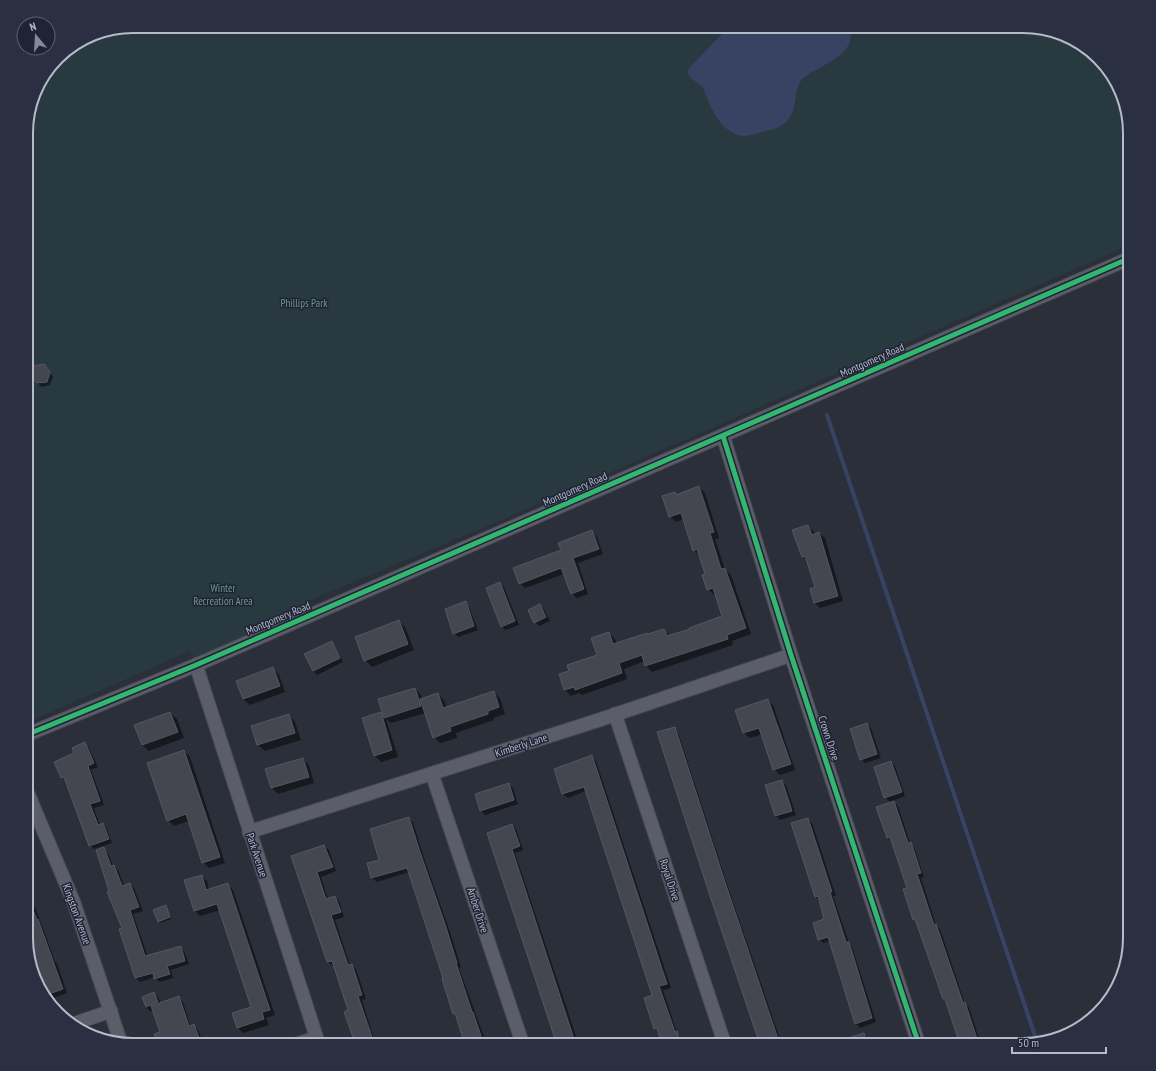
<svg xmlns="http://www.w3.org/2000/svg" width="1156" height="1071" font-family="'PT Sans Narrow',sans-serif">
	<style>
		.green { fill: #283940 }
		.water { fill: #384263 }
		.shadow { fill: #0007; fill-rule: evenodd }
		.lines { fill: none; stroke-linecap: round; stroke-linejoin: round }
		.stream { stroke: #384263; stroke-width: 4 }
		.building { fill: #444750; stroke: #535761 }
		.minor-casing { stroke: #474a53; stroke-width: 15 }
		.minor { stroke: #5b5e68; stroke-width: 13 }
		.cycleway-casing { stroke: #1e2435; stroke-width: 8 }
		.cycleway { stroke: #33b770; stroke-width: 5 }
		.labels { text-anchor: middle; stroke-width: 3; stroke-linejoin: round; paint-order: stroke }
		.park-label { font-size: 11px; fill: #6d9b80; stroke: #1e2435 }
		.street-label { font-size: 11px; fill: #b6baca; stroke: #1e2435 }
		.rim { fill: none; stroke: #b6baca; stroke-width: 2 }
	</style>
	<rect width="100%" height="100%" fill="#2b2f3a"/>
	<polygon class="green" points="134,26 1029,26 1070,37 1099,58 1122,92 1130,127 1130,245 490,525 294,607 298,615 196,665 190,651 26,723 26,126 37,86 62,53 93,34"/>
	<path class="water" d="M727 26H847C863 51 822 65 806 76 793 84 798 105 790 117 784 127 775 129 765 131 757 133 752 136 744 136 721 135 710 106 703 88 698 81 690 81 687 72L689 68 725 31Z"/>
	<g class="shadow">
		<polygon points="48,370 53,377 50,385 42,387 37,383"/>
		<path d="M699 487 705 493 719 538 715 539 725 569 731 575 751 634 732 641 733 645 652 672 646 666 645 661 624 669 627 679 582 695 579 693 571 696 565 690 570 672 598 655 609 633 615 639 617 644 664 630 670 636 691 630 724 617 716 594 714 595 708 589 706 575 700 556 694 550 684 519 676 522 670 516 674 493 677 495ZM578 684 579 686 567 690V688Z"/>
		<polygon points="808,526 813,531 815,535 819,533 825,538 843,601 820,608 815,603 816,588 808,562 802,556"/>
		<polygon points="592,532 597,537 603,554 578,563 588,594 577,598 571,593 564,574 525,588 520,583"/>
		<polygon points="500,583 504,587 519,625 505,630 501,626"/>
		<polygon points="465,603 469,607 478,630 458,637 454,633"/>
		<polygon points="540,605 544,609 550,621 539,626 535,622"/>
		<polygon points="399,621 405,627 414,650 372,667 365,660"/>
		<polygon points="331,642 335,646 343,662 317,675 313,671"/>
		<polygon points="273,669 279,675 285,692 250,705 243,699"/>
		<polygon points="415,689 421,695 422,699 438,694 444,700 447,708 493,692 500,698 505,714 493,718 494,720 456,733 457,738 440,743 434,737 426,713 391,723 386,719 398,757 381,762 374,755 380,714 385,718 379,700"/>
		<polygon points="768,700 773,705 795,770 780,775 774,769 763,734 750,738 744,733"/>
		<polygon points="170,713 177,719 184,738 149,751 142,745 135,726"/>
		<polygon points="289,715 295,722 301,740 265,751 258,745 253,726"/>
		<polygon points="867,724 871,728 881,758 865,763 861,759"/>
		<polygon points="674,728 678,732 728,887 782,1045 761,1045"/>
		<polygon points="85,744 89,748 98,767 91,770 104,805 94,808 100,826 103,824 107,829 112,843 94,849 90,845 67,782 62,777"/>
		<polygon points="184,751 190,757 225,863 209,868 203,862 189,821 174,826 168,820"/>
		<polygon points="592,757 596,761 671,988 663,990 677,1033 681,1037 684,1045 663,1045 659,1032 655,1028 653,996 586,791 568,798 563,794"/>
		<polygon points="303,759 309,765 314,783 278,794 272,788"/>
		<polygon points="891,762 895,766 905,796 892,801 898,806 910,843 914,847 924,877 921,878 936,925 940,929 965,1004 969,1007 981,1045 961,1045 947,1002 944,999 918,923 914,919 908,888 892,841 887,837 891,803 885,797"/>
		<polygon points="782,781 786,785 796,815 780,820 776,816 766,786"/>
		<polygon points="509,784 513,788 518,804 485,815 481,811"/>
		<polygon points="409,818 413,822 424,858 449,929 461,967 459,968 487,1045 466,1045 456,1015 454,1013 444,979 409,872 377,882 372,878 380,860"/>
		<polygon points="807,819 812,823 836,896 833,896 849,943 852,947 876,1022 860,1028 856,1024 830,941 823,943 819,939 826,920 820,901 816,897 792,824"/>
		<polygon points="512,825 516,829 523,850 515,853 579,1045 558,1045 488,833"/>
		<polygon points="324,846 329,850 336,871 321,877 328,899 335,897 339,901 344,917 335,920 350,965 352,965 356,969 366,999 362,1000 376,1045 356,1045 346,1012 349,1011 334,965 333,966 328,962 293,857"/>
		<polygon points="104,849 108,853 113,866 114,866 118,870 124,886 130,884 134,888 143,911 133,914 148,957 180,947 184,951 189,964 171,970 173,978 159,982 155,977 140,982 136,978 123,929 111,891"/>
		<polygon points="201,876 207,881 209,890 228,884 233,890 275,1015 266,1018 269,1025 243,1033 237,1027 252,1008 220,910 200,916 195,911 186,881"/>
		<polygon points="26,886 42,925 55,962 57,963 67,993 51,999 46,994 34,957 30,958 26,944 32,936 26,918"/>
		<polygon points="166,906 171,919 160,923 159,921"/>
		<polygon points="154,993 158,997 161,1004 178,997 183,1002 191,1027 194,1026 198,1030 203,1042 194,1045 159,1045 162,1033 154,1010 150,1011 146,1007"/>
		<polygon points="864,1034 868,1038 870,1045 823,1045 822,1042 835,1038 840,1042"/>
	</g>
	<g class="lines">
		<polyline class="stream" points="827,415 1037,1042"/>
	</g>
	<g class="building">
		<polygon points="44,364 50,372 47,382 37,383 30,376 33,366"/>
		<polygon points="699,486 714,532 710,533 721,569 725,568 746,628 727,635 728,639 645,666 642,655 619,663 622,673 575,690 574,687 564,690 559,674 569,671 567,665 597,655 591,638 609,632 613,644 647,633 648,634 664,629 667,636 690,629 689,628 722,616 713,588 707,590 702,575 705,574 697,549 693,551 681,513 669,517 662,496 675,492 676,495"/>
		<polygon points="808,525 812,535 819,532 838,596 814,603 810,589 815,587 805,556 802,557 792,530"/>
		<polygon points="592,530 599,549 573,558 584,589 571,594 561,568 519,584 513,568 561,550 558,543"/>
		<polygon points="500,582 515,621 501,627 486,588"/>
		<polygon points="466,601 474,626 453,634 445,609"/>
		<polygon points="540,604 546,617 534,623 528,610"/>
		<polygon points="399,620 408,644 364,661 355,637"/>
		<polygon points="332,641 340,658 313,671 304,654"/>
		<polygon points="273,667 280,686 243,699 236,681"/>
		<polygon points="415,688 421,706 384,718 378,699"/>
		<polygon points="494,691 499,707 488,711 488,714 450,727 451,731 433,738 420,699 438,693 443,708"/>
		<polygon points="768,699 791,764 773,770 759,728 743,733 735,710"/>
		<polygon points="170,712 178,732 142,745 134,725"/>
		<polygon points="381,712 392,750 374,756 362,718"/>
		<polygon points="289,714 295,733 257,745 251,726"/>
		<polygon points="867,723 877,754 860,760 850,729"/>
		<polygon points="675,727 725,882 780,1045 760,1045 710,896 657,732"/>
		<polygon points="85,742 94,763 88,766 100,801 90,804 98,825 103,823 109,839 89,846 64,777 61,778 54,762 74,753 72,748"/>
		<polygon points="184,750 220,857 202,863 186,814 167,821 147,763"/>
		<polygon points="592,755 667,984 659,986 675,1032 677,1031 681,1045 662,1045 657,1028 654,1029 644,998 652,995 584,787 562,794 554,769"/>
		<polygon points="303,758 309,777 271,788 265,769"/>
		<polygon points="891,761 902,792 884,798 874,767"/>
		<polygon points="782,780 792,811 775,816 765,785"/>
		<polygon points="509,783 514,800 480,811 475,794"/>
		<polygon points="894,801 908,843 911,842 921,873 917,874 934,925 936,924 963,1003 965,1002 979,1045 960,1045 945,999 943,999 915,919 913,920 903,889 907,888 890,837 887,838 876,807"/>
		<polygon points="409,817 420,852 445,924 457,963 456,963 472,1012 473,1012 484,1045 465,1045 455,1013 453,1014 442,979 443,978 407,868 371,878 367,863 379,860 370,829"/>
		<polygon points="808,818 832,892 830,892 846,942 849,942 872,1018 855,1024 828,937 818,940 813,923 824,919 818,896 815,897 791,823"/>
		<polygon points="512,824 520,846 512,849 576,1045 557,1045 487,833"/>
		<polygon points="324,845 333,867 317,872 326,899 335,896 341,912 331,915 348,965 352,964 362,995 358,996 372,1037 355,1043 344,1012 348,1010 332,961 327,962 291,856"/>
		<polygon points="104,847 111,866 114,865 122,886 130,883 139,907 130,910 145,956 181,946 185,961 167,966 170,974 154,979 153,973 135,978 119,929 122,928 107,892 109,891 96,850"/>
		<polygon points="202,875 206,890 228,883 270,1010 262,1012 264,1019 237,1028 232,1013 251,1007 217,904 194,911 184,880"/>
		<polygon points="26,894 27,894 37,920 38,919 63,989 46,995 31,952 28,953 26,944 26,937 31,935 26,921"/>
		<polygon points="166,905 170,917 158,922 153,910"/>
		<polygon points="154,992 158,1002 146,1007 142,997"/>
		<polygon points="179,996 189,1026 194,1024 199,1038 179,1045 158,1045 154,1034 160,1032 151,1006"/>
		<polygon points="864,1033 868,1045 833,1045 833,1043"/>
	</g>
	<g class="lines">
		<g class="minor-casing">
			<g id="minor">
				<polyline points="723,436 791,655 919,1045"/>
				<polyline points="196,665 319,1045"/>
				<polyline points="615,714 725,1045"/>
				<polyline points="26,735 196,665 1130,258"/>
				<polyline points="432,774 523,1045"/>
				<polyline points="26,789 74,903 121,1043"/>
				<polyline points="249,832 599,720 791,655"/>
				<polyline points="73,1024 111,1011"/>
				<polyline points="294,1045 316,1038"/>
			</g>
		</g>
		<use href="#minor" class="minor"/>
		<g class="cycleway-casing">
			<g id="cycleway">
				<polyline points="723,436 791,655 919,1045"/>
				<polyline points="26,735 196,665 1130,258"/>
			</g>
		</g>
		<use href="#cycleway" class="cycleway"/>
	</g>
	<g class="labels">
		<g class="park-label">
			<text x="304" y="307">Phillips Park</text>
			<text x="223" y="592">Winter<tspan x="223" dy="13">Recreation Area</tspan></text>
		</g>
		<g class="street-label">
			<text transform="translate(872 360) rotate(-24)" y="4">Montgomery Road</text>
			<text transform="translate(575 489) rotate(-24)" y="4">Montgomery Road</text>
			<text transform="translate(278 618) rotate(-23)" y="4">Montgomery Road</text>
			<text transform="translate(829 738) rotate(72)" y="4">Crown Drive</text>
			<text transform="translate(521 745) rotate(-18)" y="4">Kimberly Lane</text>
			<text transform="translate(257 855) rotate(72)" y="4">Park Avenue</text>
			<text transform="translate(670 880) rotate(72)" y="4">Royal Drive</text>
			<text transform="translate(478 910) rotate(72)" y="4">Amber Drive</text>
			<text transform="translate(77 914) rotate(70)" y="4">Kingston Avenue</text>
		</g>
	</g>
	<path d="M0 0H1156V1071H0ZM133 33H1023A100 100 0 0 1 1123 133V938A100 100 0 0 1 1023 1038H133A100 100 0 0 1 33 938V133A100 100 0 0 1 133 33Z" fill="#2a3041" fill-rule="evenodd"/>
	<path class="rim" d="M133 33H1023A100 100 0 0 1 1123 133V938A100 100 0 0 1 1023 1038H133A100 100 0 0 1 33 938V133A100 100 0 0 1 133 33Z"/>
	<g transform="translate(36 36) rotate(342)"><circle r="19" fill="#1e2435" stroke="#5b6071"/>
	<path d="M0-3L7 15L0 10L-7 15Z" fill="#858998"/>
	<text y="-6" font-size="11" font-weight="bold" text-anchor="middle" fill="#b6baca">N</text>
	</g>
	<path d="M1012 1047v6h94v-6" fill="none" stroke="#b6baca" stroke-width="2"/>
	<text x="1018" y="1047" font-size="12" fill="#b6baca" stroke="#1e2435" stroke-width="3" paint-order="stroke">50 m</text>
</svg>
